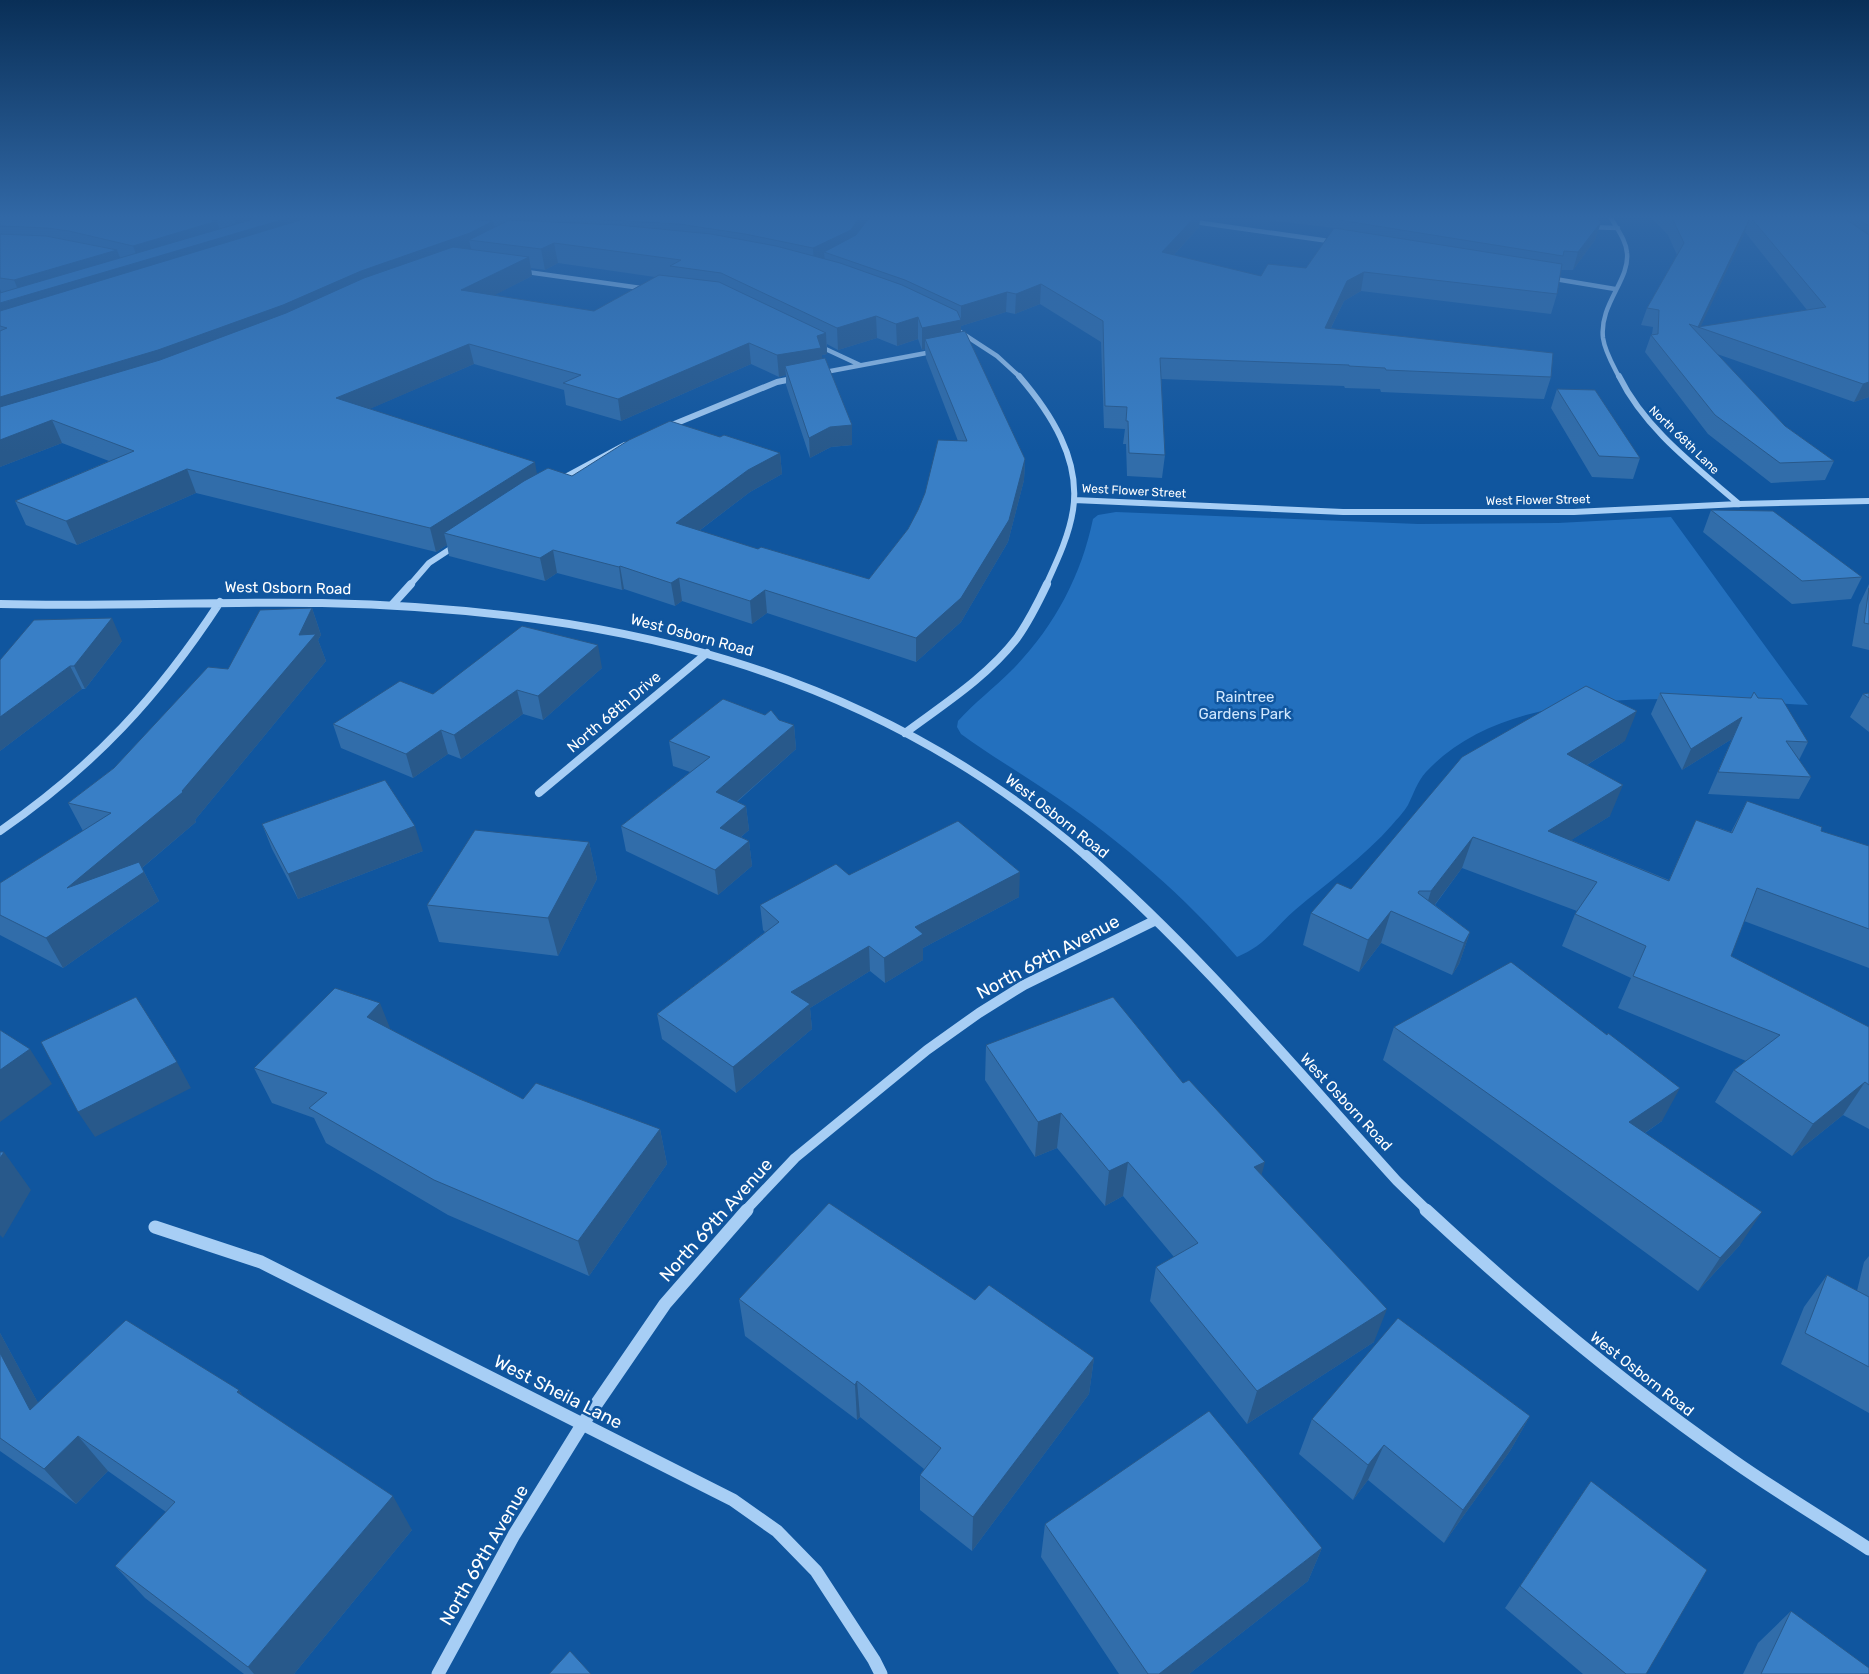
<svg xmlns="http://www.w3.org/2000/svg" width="1869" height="1674" font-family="Rubik,sans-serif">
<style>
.green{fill:#2370be}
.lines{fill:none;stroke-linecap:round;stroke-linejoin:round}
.minor-far4{stroke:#a7cef5;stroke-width:4.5}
.minor-far3{stroke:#a7cef5;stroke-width:6}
.minor-far2{stroke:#a7cef5;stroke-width:8}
.minor-far1{stroke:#a7cef5;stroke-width:10}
.minor{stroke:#a7cef5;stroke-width:13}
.wall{fill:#316daa;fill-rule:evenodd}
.shaded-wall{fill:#28598b}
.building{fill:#397fc6;stroke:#28598b}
.labels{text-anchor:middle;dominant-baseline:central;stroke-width:5;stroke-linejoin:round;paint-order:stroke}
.far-street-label{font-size:12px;fill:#fff;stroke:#10569f}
.street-label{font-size:15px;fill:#fff;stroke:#10569f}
.park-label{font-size:15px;fill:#d0e7fe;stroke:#10569f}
.near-street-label{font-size:18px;fill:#fff;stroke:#10569f}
</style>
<rect width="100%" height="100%" fill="#10569f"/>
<path class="green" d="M 1116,512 L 1418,524 L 1558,523 L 1671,517 L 1808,705 C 1692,699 1512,679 1426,772 C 1417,782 1414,793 1408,805 C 1404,812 1397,819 1392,825 C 1365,856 1327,883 1295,910 C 1282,921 1271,936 1257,946 C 1251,950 1244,954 1237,957 C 1185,897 1122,842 1056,797 C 1024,775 991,756 961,734 L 957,727 L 958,721 C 974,703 994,688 1011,671 C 1053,629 1081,577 1093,519 L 1098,515 Z"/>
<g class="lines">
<path class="minor-far4" d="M 1611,218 C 1617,229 1626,240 1627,253 C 1630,280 1599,304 1603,338 C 1605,352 1613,365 1619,377
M 1188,221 L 1336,242
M 1588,227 L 1618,228
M 520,271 L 648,289
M 1549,278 L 1615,289
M 951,326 L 997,356 L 1020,377
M 817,345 L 860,365
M 820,373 L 937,351"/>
<path class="minor-far3" d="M 1019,376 C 1050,412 1081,459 1073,510 C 1069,536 1057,561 1046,585
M 1619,376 C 1645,429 1695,466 1739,504
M 667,427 L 777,382 L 797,378
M 560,480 L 625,445
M 1074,500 L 1343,512 L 1574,512 L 1739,504 L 1869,501
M 410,585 L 429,563 L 458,544"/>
<path class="minor-far2" d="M 0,604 C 107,607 215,601 322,603 C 608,609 865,665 1087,857
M 392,605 L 411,584
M 905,733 C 944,704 987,677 1017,638 C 1029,621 1038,603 1047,584
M 539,793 L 707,653
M 0,831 C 94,766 158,697 220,602"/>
<path class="minor-far1" d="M 1086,855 C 1199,953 1296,1070 1397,1181 L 1428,1211
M 745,1211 L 795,1158 L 927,1050 L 979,1013 L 1024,985 L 1154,921"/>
<path class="minor" d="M 1426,1210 C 1523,1300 1624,1385 1732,1460 C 1776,1491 1823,1519 1869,1549
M 155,1227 L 261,1262 L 733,1500 L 777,1531 L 816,1571 L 874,1660 L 881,1674
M 438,1674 L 514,1535 L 582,1425 L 665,1304 L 747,1210"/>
</g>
<path class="wall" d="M 0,218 L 1207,218 L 1205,220 L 1200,219 L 1199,227 L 1174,255 L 1261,276 L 1306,268 L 1334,228 L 1251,218 L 1598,218 L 1601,222 L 1595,240 L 1573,270 L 1561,270 L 1557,294 L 1551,314 L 1361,291 L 1344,301 L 1331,328 L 1551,377 L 1544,399 L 1381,392 L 1380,389 L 1345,388 L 1344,386 L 1161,379 L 1165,455 L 1162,478 L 1127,476 L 1126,444 L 1123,444 L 1125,429 L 1104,428 L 1101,342 L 1040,304 L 1015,314 L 1006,312 L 961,326 L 961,332 L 1025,459 L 1024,480 L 1008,542 L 961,622 L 916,662 L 767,613 L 752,624 L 682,601 L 675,606 L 624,589 L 622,590 L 557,573 L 545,581 L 449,556 L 447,545 L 436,552 L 196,493 L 77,545 L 26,525 L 15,501 L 109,461 L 62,443 L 0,467 ZM 558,263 L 655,277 L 594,311 L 494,295 L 532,276 L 531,268 L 545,270 ZM 877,338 L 897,346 L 918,339 L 922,350 L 925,349 L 926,358 L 958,441 L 908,529 L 869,579 L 758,549 L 699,531 L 750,492 L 782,474 L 780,453 L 720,437 L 572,476 L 537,474 L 369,409 L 474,364 L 564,390 L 566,405 L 621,421 L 751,364 L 779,377 L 786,375 L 786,385 L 810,458 L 831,447 L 852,445 L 822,358 L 822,355 L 827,354 L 827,344 L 838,350 Z
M 1652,218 L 1869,218 L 1869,397 L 1854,402 L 1717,354 L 1785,426 L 1834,461 L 1825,480 L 1771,483 L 1708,434 L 1645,352 L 1651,335 L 1652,334 L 1653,327 L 1641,325 L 1647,308 L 1677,255 L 1668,235 ZM 1745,232 L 1807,310 L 1700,327 Z
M 1557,389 L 1640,458 L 1633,479 L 1592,477 L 1551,408 Z
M 1711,510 L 1862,577 L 1851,599 L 1792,604 L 1703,532 Z
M 1869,584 L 1869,650 L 1852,646 L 1859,605 Z
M 312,608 L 321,635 L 318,640 L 326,661 L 195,820 L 196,822 L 142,868 L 159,901 L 63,968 L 0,935 L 0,883 L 83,831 L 68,803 L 114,768 L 228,669 Z
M 122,641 L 85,689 L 82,689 L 0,751 L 0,660 Z
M 602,668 L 543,720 L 523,714 L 461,759 L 448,754 L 413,778 L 341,748 L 333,724 L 433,694 Z
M 1660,693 L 1758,698 L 1808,742 L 1799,760 L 1811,777 L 1799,799 L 1708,794 L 1732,739 L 1682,770 L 1651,714 Z
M 1869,693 L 1869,732 L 1850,717 L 1863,694 Z
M 779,720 L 794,725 L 796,749 L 737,802 L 746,806 L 749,830 L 741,837 L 749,841 L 752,866 L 718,895 L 626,851 L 621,826 L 690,772 L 673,766 L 669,741 Z
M 1625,741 L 1587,765 L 1610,816 L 1571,840 L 1669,880 L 1696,820 L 1731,832 L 1747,801 L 1821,831 L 1869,846 L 1869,968 L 1744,921 L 1731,956 L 1869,1027 L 1869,1129 L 1843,1115 L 1792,1156 L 1715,1102 L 1734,1070 L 1746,1061 L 1618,1008 L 1631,978 L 1562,946 L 1575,914 L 1577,911 L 1462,868 L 1435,905 L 1470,932 L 1459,964 L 1452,975 L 1381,943 L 1359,972 L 1303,945 L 1311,913 L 1351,889 Z
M 262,824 L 423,851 L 298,899 L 272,849 Z
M 589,842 L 597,879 L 558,956 L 439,942 L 427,905 Z
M 849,875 L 1019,897 L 923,948 L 923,960 L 885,983 L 870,971 L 810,1008 L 812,1029 L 736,1093 L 662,1039 L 657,1014 L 765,932 L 763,930 L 760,905 Z
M 1394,1027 L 1662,1121 L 1645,1133 L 1740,1245 L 1698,1291 L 1383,1060 Z
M 390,1029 L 523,1099 L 660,1129 L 667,1164 L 589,1276 L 448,1215 L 326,1143 L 314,1118 L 272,1103 L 254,1068 Z
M 986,1045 L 1183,1083 L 1261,1174 L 1374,1342 L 1247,1424 L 1150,1301 L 1156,1267 L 1174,1257 L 1123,1196 L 1105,1206 L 1057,1148 L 1035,1157 L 985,1080 Z
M 1869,1256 L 1869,1413 L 1781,1364 L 1804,1307 L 1827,1275 L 1857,1291 L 1864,1262 Z
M 739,1299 L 975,1300 L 1094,1358 L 1089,1394 L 972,1551 L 920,1510 L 920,1475 L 924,1469 L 860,1417 L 857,1420 L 745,1336 Z
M 0,1333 L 38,1403 L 239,1390 L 243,1397 L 412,1530 L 294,1674 L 244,1674 L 145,1598 L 115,1566 L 166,1512 L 108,1471 L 76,1504 L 0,1451 Z
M 1530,1416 L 1510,1451 L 1444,1543 L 1368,1480 L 1353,1500 L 1299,1454 L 1312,1419 Z
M 1591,1481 L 1646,1674 L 1583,1674 L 1505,1608 Z
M 1045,1524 L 1322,1548 L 1308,1581 L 1189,1674 L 1119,1674 L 1041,1557 Z
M 1791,1611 L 1869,1674 L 1743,1674 L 1758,1643 Z"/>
<path class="shaded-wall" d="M 234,218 L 351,218 L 0,326 L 0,289 L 5,302 L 21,297 L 14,280 L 117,250 L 124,267 L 139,262 L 133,246 L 217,221 L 222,237 L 238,232 Z
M 508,218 L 525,218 L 526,225 L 511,232 Z
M 859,218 L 871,218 L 851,248 L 824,252 L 825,262 L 814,267 L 813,248 Z
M 1194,218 L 1200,218 L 1199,227 L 1160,270 L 1162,252 Z
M 1750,218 L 1745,232 L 1700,328 L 1698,327 L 1692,345 L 1698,327 Z
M 493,221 L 497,239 L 469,240 L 472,252 L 0,422 L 0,397 L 361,271 Z
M 1601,222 L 1595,240 L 1573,270 L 1578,252 Z
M 554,243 L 558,263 L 545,270 L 541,249 Z
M 529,257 L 532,276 L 466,310 L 461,290 Z
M 1364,272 L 1361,291 L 1344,301 L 1321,348 L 1325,328 L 1347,281 Z
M 1041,284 L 1040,304 L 1015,314 L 1016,294 Z
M 1007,292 L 1006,312 L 961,326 L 961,343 L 925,339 L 925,349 L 922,350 L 922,328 L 961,320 L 961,306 Z
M 876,316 L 877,338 L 838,350 L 837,328 Z
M 918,317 L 918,339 L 897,346 L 896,324 Z
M 826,333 L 827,354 L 822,355 L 823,369 L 785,366 L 786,375 L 779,377 L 777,355 L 817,336 Z
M 749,343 L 751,364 L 621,421 L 618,399 Z
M 469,344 L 474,364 L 342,421 L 336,398 Z
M 1869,382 L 1869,397 L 1854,402 L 1863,384 Z
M 52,420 L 62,443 L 0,467 L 0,440 Z
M 852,425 L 852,445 L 831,447 L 810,458 L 809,438 L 830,427 Z
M 780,453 L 782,474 L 750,492 L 679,546 L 676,523 L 748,470 Z
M 1025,459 L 1024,480 L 1008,542 L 961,622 L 916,662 L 916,638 Z
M 535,462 L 539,486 L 444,533 L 447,545 L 436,552 L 430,528 Z
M 187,469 L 196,493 L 77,545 L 66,521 Z
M 553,550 L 557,573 L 545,581 L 540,558 Z
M 620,566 L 624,589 L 622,590 L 619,567 Z
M 679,578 L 682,601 L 675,606 L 671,583 Z
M 765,590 L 767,613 L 752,624 L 750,601 Z
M 312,608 L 321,635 L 318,640 L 326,661 L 195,820 L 196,822 L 111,894 L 144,872 L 159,901 L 63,968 L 46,938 L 67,888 L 182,791 L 299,635 Z
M 112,618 L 122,641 L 85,689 L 74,666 Z
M 598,645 L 602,668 L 543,720 L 538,696 Z
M 70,666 L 82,689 L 0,751 L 0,717 Z
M 517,690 L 523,714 L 461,759 L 454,735 Z
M 1637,711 L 1625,741 L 1556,784 L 1567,754 Z
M 1742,717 L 1732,739 L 1682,770 L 1691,749 Z
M 794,725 L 796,749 L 719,817 L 716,792 Z
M 441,730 L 448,754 L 413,778 L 406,754 Z
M 1623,785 L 1610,816 L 1538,861 L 1548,831 Z
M 746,806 L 749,830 L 723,852 L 720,828 Z
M 415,826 L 423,851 L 298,899 L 288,874 Z
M 1473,837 L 1462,868 L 1421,923 L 1431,891 Z
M 749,841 L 752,866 L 718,895 L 715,870 Z
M 589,842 L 597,879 L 558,956 L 548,918 Z
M 1020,872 L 1019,897 L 923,948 L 923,960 L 885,983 L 884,958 L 915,927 Z
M 1391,911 L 1381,943 L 1359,972 L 1368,940 Z
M 1470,932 L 1459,964 L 1452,975 L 1464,943 Z
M 869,946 L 870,971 L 810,1008 L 812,1029 L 736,1093 L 733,1067 L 791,992 Z
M 380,1003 L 394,1038 L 367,1017 Z
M 30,1049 L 52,1084 L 0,1122 L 0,1070 Z
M 177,1062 L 191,1088 L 95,1137 L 78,1112 Z
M 1865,1082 L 1843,1115 L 1792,1156 L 1813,1124 Z
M 1680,1088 L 1662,1121 L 1612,1155 L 1629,1122 Z
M 1061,1113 L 1057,1148 L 1035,1157 L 1038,1122 Z
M 660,1129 L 667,1164 L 589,1276 L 578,1241 Z
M 4,1152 L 31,1190 L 3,1238 L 0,1235 L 0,1158 Z
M 1128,1162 L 1123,1196 L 1105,1206 L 1109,1171 Z
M 1265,1162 L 1256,1196 L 1254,1167 Z
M 1762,1212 L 1740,1245 L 1698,1291 L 1720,1258 Z
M 1387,1309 L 1374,1342 L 1247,1424 L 1257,1391 Z
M 0,1333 L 61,1445 L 30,1410 L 0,1353 Z
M 1094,1358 L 1089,1394 L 972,1551 L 973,1517 Z
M 857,1381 L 860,1417 L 857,1420 L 855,1385 Z
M 239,1390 L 262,1426 L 237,1392 Z
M 1530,1416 L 1510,1451 L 1444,1543 L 1463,1510 Z
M 78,1436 L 108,1471 L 76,1504 L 44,1469 Z
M 1384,1445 L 1368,1480 L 1353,1500 L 1368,1465 Z
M 393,1496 L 412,1530 L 294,1674 L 254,1674 L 248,1667 Z
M 1322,1548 L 1308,1581 L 1189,1674 L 1159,1674 Z"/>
<path class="building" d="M 0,218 L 201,218 L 217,221 L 133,246 L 69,231 L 47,228 L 0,226 Z
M 257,218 L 288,218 L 0,303 L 0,293 Z
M 307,218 L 448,218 L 493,221 L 470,233 L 361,271 L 283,305 L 158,350 L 0,397 L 0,331 L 7,328 L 0,326 L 0,311 Z
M 571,218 L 859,218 L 851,230 L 813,248 L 745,234 L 679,224 Z
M 869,218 L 1194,218 L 1162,252 L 1261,276 L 1268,264 L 1306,268 L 1334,228 L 1562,264 L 1557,294 L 1364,272 L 1347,281 L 1325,328 L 1553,353 L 1551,377 L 1386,370 L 1385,368 L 1349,366 L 1349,365 L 1160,358 L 1165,455 L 1129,453 L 1128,421 L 1126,421 L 1127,407 L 1105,406 L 1103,321 L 1041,284 L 1016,294 L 1007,292 L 961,306 L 905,280 L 824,252 L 856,235 Z
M 1341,218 L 1598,218 L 1601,222 L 1578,252 L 1564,251 L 1563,256 L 1339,220 Z
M 1671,218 L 1750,218 L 1698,327 L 1689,324 L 1785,426 L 1834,461 L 1780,463 L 1715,415 L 1651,335 L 1658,334 L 1659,310 L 1647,308 L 1684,243 L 1673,220 Z
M 1751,218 L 1844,218 L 1869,235 L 1869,382 L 1863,384 L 1698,327 L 1826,307 Z
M 1857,218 L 1869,218 L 1869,226 Z
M 509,220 L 619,225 L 711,234 L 776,246 L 840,263 L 902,285 L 957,311 L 961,320 L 922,328 L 918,317 L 896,324 L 876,316 L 837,328 L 721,273 L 670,266 L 681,260 L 554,243 L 541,249 L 469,240 Z
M 0,234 L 46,236 L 117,250 L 14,280 L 0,278 Z
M 453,247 L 529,257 L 461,290 L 594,311 L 659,275 L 719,282 L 826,333 L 817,336 L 821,348 L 777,355 L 749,343 L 618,399 L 563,383 L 581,375 L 469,344 L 336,398 L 535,462 L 430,528 L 187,469 L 66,521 L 15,501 L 134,451 L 52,420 L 0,440 L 0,407 L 160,360 L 286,313 L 364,278 Z
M 965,331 L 1025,459 L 1009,520 L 961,598 L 916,638 L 765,590 L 750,601 L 679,578 L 671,583 L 620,566 L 619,567 L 553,550 L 540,558 L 444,533 L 524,481 L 548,468 L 572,476 L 629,440 L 670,421 L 720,437 L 724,435 L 780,453 L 748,470 L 676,523 L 758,549 L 761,547 L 869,579 L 908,529 L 918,510 L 925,493 L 938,440 L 967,441 L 925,339 Z
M 825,358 L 852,425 L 830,427 L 809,438 L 785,366 Z
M 1557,389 L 1595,390 L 1640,458 L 1599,456 Z
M 1711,510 L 1773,511 L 1862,577 L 1802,581 Z
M 1869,588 L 1869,624 L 1864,623 Z
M 312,608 L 299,635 L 316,634 L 182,791 L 183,792 L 67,888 L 139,862 L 144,872 L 46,938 L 0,915 L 0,883 L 111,813 L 68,803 L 114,768 L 208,667 L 228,669 L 260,610 Z
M 112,618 L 74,666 L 70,666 L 0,717 L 0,660 L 34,620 Z
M 522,626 L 598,645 L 538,696 L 517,690 L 454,735 L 441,730 L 406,754 L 333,724 L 400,681 L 433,694 Z
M 1586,686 L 1637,711 L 1567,754 L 1623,785 L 1548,831 L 1669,881 L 1696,820 L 1732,833 L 1747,801 L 1822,827 L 1821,831 L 1869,846 L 1869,929 L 1757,888 L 1731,956 L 1869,1027 L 1869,1085 L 1865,1082 L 1813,1124 L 1734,1070 L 1780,1035 L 1633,976 L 1646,946 L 1575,914 L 1597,882 L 1473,837 L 1431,891 L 1419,891 L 1418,893 L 1470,932 L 1464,943 L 1391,911 L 1368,940 L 1311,913 L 1337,883 L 1351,889 L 1462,757 Z
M 1754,692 L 1758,698 L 1782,699 L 1808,742 L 1786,741 L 1811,777 L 1718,772 L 1742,717 L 1691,749 L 1660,693 L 1751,698 Z
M 1869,693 L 1869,698 L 1863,694 Z
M 723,699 L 765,715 L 771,710 L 779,720 L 794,725 L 716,792 L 746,806 L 720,828 L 749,841 L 715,870 L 621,826 L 710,757 L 669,741 Z
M 385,780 L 415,826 L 288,874 L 262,824 Z
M 958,821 L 1020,872 L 915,927 L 923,934 L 884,958 L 869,946 L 791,992 L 810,1004 L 733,1067 L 657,1014 L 779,922 L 760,905 L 836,864 L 849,875 Z
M 475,830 L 589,842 L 548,918 L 427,905 Z
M 1511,962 L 1607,1035 L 1608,1033 L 1680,1088 L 1629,1122 L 1762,1212 L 1720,1258 L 1394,1027 Z
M 335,988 L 380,1003 L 367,1017 L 523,1099 L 536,1083 L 660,1129 L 578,1241 L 434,1180 L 309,1108 L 327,1093 L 254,1068 Z
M 136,997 L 177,1062 L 78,1112 L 41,1042 Z
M 1113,997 L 1183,1083 L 1189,1080 L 1265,1162 L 1254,1167 L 1387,1309 L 1257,1391 L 1156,1267 L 1198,1243 L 1128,1162 L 1109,1171 L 1061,1113 L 1038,1122 L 986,1045 Z
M 0,1030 L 30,1049 L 0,1070 Z
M 0,1152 L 4,1152 L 0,1158 Z
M 829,1203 L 975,1300 L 989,1285 L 1094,1358 L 973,1517 L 920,1475 L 941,1448 L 857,1381 L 855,1385 L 739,1299 Z
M 1827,1275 L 1869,1297 L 1869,1367 L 1805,1333 Z
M 1398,1318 L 1530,1416 L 1463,1510 L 1384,1445 L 1368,1465 L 1312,1419 Z
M 126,1320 L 239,1390 L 237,1392 L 393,1496 L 248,1667 L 115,1566 L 175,1502 L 78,1436 L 44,1469 L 0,1438 L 0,1353 L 30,1410 Z
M 1209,1411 L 1322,1548 L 1159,1674 L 1148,1674 L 1045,1524 Z
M 1591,1481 L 1707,1570 L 1646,1674 L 1626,1674 L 1520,1586 Z
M 1791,1611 L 1869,1668 L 1869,1674 L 1761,1674 Z
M 570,1651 L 591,1674 L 549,1674 Z"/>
<linearGradient id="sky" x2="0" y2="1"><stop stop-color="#092f57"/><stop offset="0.48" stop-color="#3168a6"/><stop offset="1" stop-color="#3168a6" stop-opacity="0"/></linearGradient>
<rect width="1869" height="452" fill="url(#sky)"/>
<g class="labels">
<g class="far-street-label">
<text transform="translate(1684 440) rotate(44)">North 68th Lane</text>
<text transform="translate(1134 491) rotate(3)">West Flower Street</text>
<text transform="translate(1538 500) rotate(-1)">West Flower Street</text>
</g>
<g class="street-label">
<text transform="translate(288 588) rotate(1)">West Osborn Road</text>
<text transform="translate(692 635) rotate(15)">West Osborn Road</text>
<text transform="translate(614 712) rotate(-40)">North 68th Drive</text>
<text transform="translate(1057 816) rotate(38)">West Osborn Road</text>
<text transform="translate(1346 1102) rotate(47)">West Osborn Road</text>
<text transform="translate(1642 1374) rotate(38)">West Osborn Road</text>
</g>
<g class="park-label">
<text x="1245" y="697">Raintree<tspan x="1245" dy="17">Gardens Park</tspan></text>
</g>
<g class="near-street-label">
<text transform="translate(1048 957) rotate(-28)">North 69th Avenue</text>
<text transform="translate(716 1220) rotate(-48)">North 69th Avenue</text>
<text transform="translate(558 1392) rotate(27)">West Sheila Lane</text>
<text transform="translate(484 1555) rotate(-60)">North 69th Avenue</text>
</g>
</g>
</svg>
